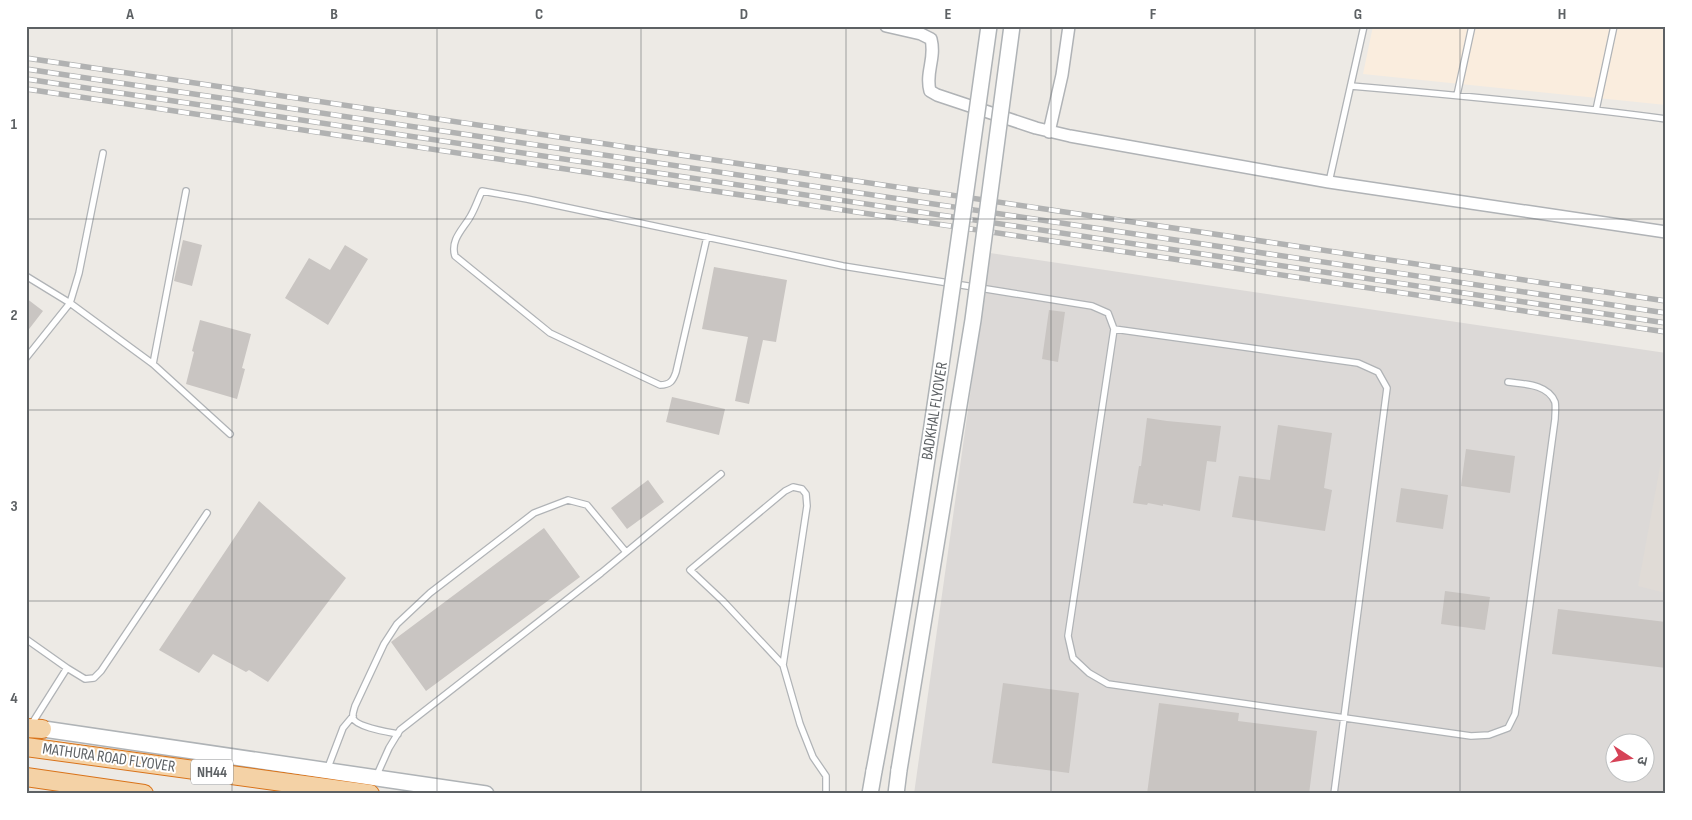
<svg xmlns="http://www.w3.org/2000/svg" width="1692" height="820" font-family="'Sofia Sans Condensed','Noto Sans Devanagari',sans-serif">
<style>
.commercial{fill:#faedde}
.industrial{fill:#dcd9d7;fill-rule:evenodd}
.education{fill:#e0dbd6}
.building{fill:#c9c5c2}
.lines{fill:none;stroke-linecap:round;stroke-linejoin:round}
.service-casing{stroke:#b0b3b6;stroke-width:8}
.minor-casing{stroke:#b0b3b6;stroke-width:14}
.secondary-casing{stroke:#afb3b6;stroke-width:18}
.trunk-casing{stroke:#d9731a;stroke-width:20}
.service{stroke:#fff;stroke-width:5.5}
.minor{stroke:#fff;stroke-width:11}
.secondary{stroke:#fff;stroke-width:15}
.trunk{stroke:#f4d2a6;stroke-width:18}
.rail-casing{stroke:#b1b2b2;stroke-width:5.5}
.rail{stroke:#fff;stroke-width:4;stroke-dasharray:11;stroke-linecap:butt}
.secondary-bridge-casing{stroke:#afb3b6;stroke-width:18;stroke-linecap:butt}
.secondary-bridge{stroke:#fff;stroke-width:15}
.grid{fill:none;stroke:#5d6164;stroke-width:1;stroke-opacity:0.55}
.labels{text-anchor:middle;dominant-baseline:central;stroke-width:4;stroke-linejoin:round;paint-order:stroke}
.shield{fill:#fff;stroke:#8e9092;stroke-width:1}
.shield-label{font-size:15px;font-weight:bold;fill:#5d6164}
.street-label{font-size:16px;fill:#5d6164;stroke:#fff}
.neatline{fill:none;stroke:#5d6164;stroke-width:2}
.grid-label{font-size:16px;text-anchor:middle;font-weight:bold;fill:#5d6164}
</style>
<rect width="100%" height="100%" fill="#edeae5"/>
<path class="commercial" d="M 1373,26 L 1666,26 L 1666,105 L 1363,74 Z"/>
<path class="industrial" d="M 990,253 L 1666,353 L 1666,794 L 914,794 ZM 1614,742 L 1644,742 L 1644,772 L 1614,772 Z"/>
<path class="education" d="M 1666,434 L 1666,593 L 1638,586 Z"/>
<path class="building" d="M 183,240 L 202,245 L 192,286 L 174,281 Z
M 345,245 L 368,259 L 328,325 L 285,298 L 309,258 L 330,270 Z
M 714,267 L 787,280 L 776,342 L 763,340 L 749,404 L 735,401 L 748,337 L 702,329 Z
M 26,298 L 43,311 L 26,333 Z
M 1049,310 L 1065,312 L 1058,362 L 1042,359 Z
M 200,320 L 251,334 L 242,368 L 245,369 L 237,399 L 186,384 L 194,352 L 192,351 Z
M 672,397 L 725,409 L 719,435 L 666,422 Z
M 1147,418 L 1167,421 L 1221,426 L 1216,462 L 1207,461 L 1200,511 L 1163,504 L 1163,506 L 1148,503 L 1147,505 L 1133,503 L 1139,466 L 1141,466 Z
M 1278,425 L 1332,433 L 1324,488 L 1332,490 L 1325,531 L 1232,517 L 1239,476 L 1270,480 Z
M 1466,449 L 1515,456 L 1510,493 L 1461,486 Z
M 648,480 L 664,502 L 627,529 L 611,508 Z
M 1401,488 L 1448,495 L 1443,529 L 1396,522 Z
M 259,501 L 346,578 L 268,682 L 249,670 L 246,672 L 213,654 L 199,673 L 159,650 Z
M 544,528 L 580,577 L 426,691 L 391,642 Z
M 1445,591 L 1490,597 L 1485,630 L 1441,624 Z
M 1558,609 L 1666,622 L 1666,668 L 1552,654 Z
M 1003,683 L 1079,693 L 1069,773 L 992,763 Z
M 1159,703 L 1239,713 L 1238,721 L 1317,731 L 1309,794 L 1147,794 Z"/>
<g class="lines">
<defs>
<path id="service" d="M 1351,86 C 1456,95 1561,105 1666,119
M 1457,95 L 1472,26
M 1596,110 L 1614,26
M 1329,182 L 1364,26
M 707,237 L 676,372 C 673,381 670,385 660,385 L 550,333 L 455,256 C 450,240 463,229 470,217 C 475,209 478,199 482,191 L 527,199 L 843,266 L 1092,306 L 1108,313 L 1114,329 L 1068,636 L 1073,658 L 1089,673 L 1108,684 L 1471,736 L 1489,735 L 1508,728 L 1515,714 L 1555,419 C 1555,414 1556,407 1555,402 C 1548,384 1524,384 1508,382
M 26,276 L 70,303 L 153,364 L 230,434
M 1114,329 L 1358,363 L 1378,372 L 1387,388 L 1334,794
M 26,358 L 70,303 L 79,273 L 103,153
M 153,364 L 186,191
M 26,639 L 67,668 L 31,725
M 783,665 L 807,506 L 806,494 L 802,489 L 793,487 L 785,491 L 690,570 L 723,601 L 783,665 L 800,724 L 813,757 L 826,776 L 826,794
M 67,668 L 85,679 L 94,678 L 101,671 L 207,513
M 398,734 C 388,732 356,727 353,718 C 352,714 354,710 355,706 L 384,644 L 397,624 L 430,593 L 534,513 L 568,500 L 587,505 L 626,552
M 327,770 L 343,728 L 353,716
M 376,777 L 389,748 L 400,730 L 601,573 L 721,474"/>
<path id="minor" d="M 886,26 L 921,34 L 931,39 C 936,59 925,72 930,91 L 937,95 L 1036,128 L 1070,136 L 1329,182 L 1666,232
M 1049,132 L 1062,75 L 1069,26"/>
<path id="secondary" d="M 30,727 L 486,794
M 870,794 L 874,771
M 896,794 L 899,770"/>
<path id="trunk" d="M 26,728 L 42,729
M 26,747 L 370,794
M 26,777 L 144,794"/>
</defs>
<use href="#service" class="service-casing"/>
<use href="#minor" class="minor-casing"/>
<use href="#secondary" class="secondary-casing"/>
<use href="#trunk" class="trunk-casing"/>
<use href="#service" class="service"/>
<use href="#minor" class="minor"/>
<use href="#secondary" class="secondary"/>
<use href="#trunk" class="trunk"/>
<defs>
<path id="rail" d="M 26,58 L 1666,301
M 26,69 L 1666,313
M 26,79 L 1666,323
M 26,89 L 1666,332"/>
</defs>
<use href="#rail" class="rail-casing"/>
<use href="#rail" class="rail"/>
<defs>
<path id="secondary-bridge" d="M 899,770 L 973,320 L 1012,26
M 874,771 C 921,524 954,275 989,26"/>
</defs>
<use href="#secondary-bridge" class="secondary-bridge-casing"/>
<use href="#secondary-bridge" class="secondary-bridge"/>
</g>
<path class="grid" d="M 232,26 L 232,794M 437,26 L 437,794M 641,26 L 641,794M 846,26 L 846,794M 1051,26 L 1051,794M 1255,26 L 1255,794M 1460,26 L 1460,794M 26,219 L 1666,219M 26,410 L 1666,410M 26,601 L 1666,601"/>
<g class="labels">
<rect class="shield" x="191" y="759.5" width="42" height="25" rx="4"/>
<g class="shield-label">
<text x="212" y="772">NH44</text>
</g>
<g class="street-label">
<text transform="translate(935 411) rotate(-81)">BADKHAL FLYOVER</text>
<text transform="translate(109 758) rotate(8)">MATHURA ROAD FLYOVER</text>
</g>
</g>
<rect width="1692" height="820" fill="none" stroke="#ffffff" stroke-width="55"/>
<g transform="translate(1630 758) rotate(102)"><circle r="24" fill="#ffffff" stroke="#bec0c1"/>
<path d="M0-4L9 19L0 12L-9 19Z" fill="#d64357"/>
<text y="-8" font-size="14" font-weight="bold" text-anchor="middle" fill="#5d6164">उ</text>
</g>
<rect x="28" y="28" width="1636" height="764" class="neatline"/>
<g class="grid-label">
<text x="130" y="19">A</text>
<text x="334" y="19">B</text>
<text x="539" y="19">C</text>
<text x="744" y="19">D</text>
<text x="948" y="19">E</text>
<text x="1153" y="19">F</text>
<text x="1358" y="19">G</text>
<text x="1562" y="19">H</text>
<text x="14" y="129">1</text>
<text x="14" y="320">2</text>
<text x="14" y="511">3</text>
<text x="14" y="703">4</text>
</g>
</svg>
